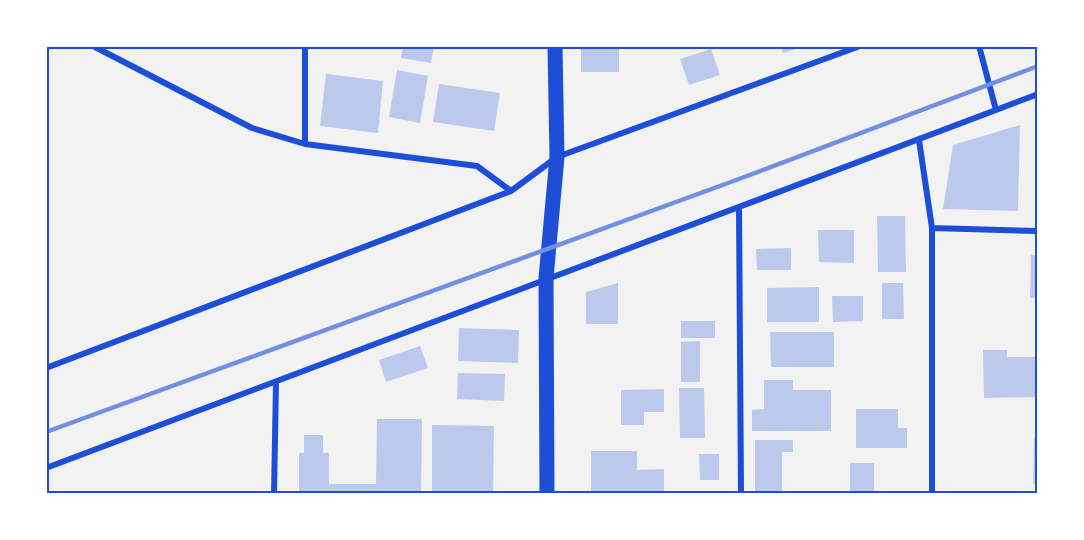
<svg xmlns="http://www.w3.org/2000/svg" width="1084" height="540" font-family="'PT Serif',serif">
<style>
.building{fill:#bdc9ec}
.lines{fill:none;stroke-linecap:round;stroke-linejoin:round}
.minor{stroke:#1d4ed8;stroke-width:6}
.primary{stroke:#1d4ed8;stroke-width:15}
.rail{stroke:#7290e2;stroke-width:4.5}
.neatline{fill:none;stroke:#1d4ed8;stroke-width:2}
</style>
<rect width="100%" height="100%" fill="#f2f2f2"/>
<path class="building" d="M 403,46 L 434,46 L 431,63 L 401,58 Z
M 581,46 L 619,46 L 619,72 L 581,72 Z
M 781,46 L 802,46 L 802,47 L 783,53 Z
M 711,49 L 720,75 L 689,85 L 680,59 Z
M 397,70 L 428,76 L 420,123 L 389,117 Z
M 326,74 L 383,81 L 378,133 L 320,126 Z
M 439,84 L 500,93 L 494,131 L 433,122 Z
M 1020,125 L 1018,211 L 943,209 L 953,145 Z
M 877,216 L 905,216 L 906,272 L 878,272 Z
M 818,230 L 854,230 L 854,263 L 819,262 Z
M 791,248 L 791,270 L 757,270 L 756,249 Z
M 1031,255 L 1038,255 L 1038,298 L 1030,298 Z
M 618,283 L 618,324 L 586,324 L 586,292 Z
M 882,283 L 903,283 L 904,319 L 882,319 Z
M 819,287 L 819,322 L 767,322 L 767,288 Z
M 832,296 L 863,296 L 863,321 L 833,322 Z
M 681,321 L 715,321 L 715,338 L 681,338 Z
M 459,328 L 519,330 L 518,363 L 458,361 Z
M 770,332 L 834,332 L 834,367 L 771,367 Z
M 700,341 L 700,382 L 681,382 L 681,342 Z
M 420,346 L 428,368 L 386,382 L 379,360 Z
M 983,350 L 1007,350 L 1007,357 L 1038,357 L 1038,397 L 984,398 Z
M 458,373 L 505,374 L 504,401 L 457,399 Z
M 764,380 L 793,380 L 793,390 L 831,390 L 831,431 L 752,431 L 752,410 L 764,409 Z
M 679,388 L 704,388 L 705,438 L 680,438 Z
M 664,389 L 664,412 L 644,412 L 644,425 L 621,425 L 621,390 Z
M 856,409 L 898,409 L 898,428 L 907,428 L 907,448 L 856,448 Z
M 377,419 L 422,419 L 421,494 L 299,494 L 299,453 L 304,453 L 304,435 L 323,435 L 323,453 L 329,453 L 329,484 L 376,484 Z
M 432,425 L 494,426 L 493,494 L 432,494 Z
M 1034,438 L 1038,438 L 1038,484 L 1033,484 Z
M 755,440 L 793,440 L 793,452 L 782,452 L 782,491 L 755,491 Z
M 591,451 L 637,451 L 637,470 L 664,469 L 664,494 L 591,494 Z
M 699,454 L 719,454 L 719,480 L 700,480 Z
M 850,463 L 874,463 L 874,494 L 850,494 Z"/>
<g class="lines">
<path class="minor" d="M 93,46 L 252,128 L 305,144 L 477,166 L 511,191
M 996,110 L 1038,94
M 919,140 L 932,228 L 1038,231
M 305,144 L 305,46
M 739,207 L 741,494
M 46,368 L 511,191 L 557,157 L 860,46
M 46,468 L 996,110 L 979,46
M 274,494 L 276,383
M 932,494 L 932,228"/>
<path class="primary" d="M 547,494 L 546,278 L 557,157 L 555,46"/>
<path class="rail" d="M 46,432 L 739,179 L 1038,66"/>
</g>
<rect width="1084" height="540" fill="none" stroke="#ffffff" stroke-width="96"/>
<rect x="48" y="48" width="988" height="444" class="neatline"/>
</svg>
